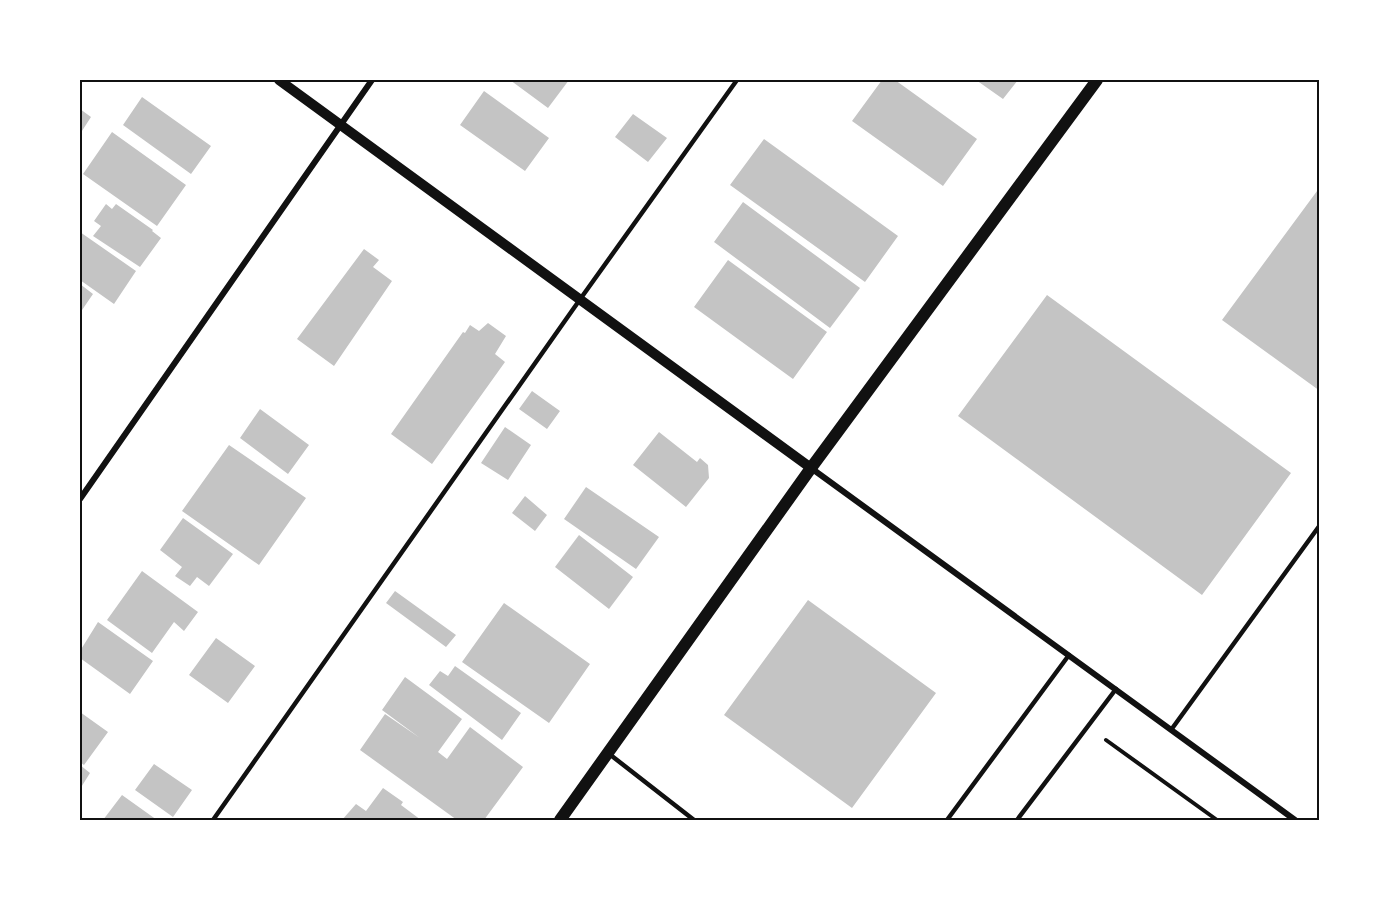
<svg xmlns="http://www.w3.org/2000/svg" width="1399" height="900" font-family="'PT Sans',sans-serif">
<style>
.building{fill:#c4c4c4}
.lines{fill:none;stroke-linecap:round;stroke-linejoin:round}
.path{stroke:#111;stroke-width:4}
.service{stroke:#111;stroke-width:4.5}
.minor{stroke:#111;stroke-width:6}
.tertiary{stroke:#111;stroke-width:10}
.secondary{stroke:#111;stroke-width:12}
.neatline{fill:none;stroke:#111;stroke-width:2}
</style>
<rect width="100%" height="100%" fill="#fff"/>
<path class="building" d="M 510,80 L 569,80 L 548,108 Z
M 882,80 L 895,80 L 977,139 L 943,186 L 852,121 Z
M 976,80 L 1018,80 L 1003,99 Z
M 484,91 L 549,138 L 525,171 L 460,125 Z
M 142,97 L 211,146 L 191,174 L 123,125 Z
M 80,109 L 91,117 L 80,134 Z
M 633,114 L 667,138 L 648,162 L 615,137 Z
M 112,132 L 186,185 L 157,226 L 83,174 Z
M 764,139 L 898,236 L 865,282 L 730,185 Z
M 1320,187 L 1320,391 L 1222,320 Z
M 743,202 L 860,288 L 830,328 L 714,242 Z
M 106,204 L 112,209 L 116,204 L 153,230 L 152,231 L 161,238 L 140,267 L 93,236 L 101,226 L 94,221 Z
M 80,232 L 136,271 L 114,304 L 80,280 Z
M 364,249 L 379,260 L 373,267 L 392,281 L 334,366 L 297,339 Z
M 728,260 L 827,332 L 793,379 L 694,307 Z
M 80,284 L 93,294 L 80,313 Z
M 1047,295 L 1291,473 L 1202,595 L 958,416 Z
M 488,323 L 506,336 L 495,354 L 505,362 L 432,464 L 391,434 L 463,332 L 465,333 L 470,325 L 479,331 Z
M 532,391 L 560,411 L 547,429 L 519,409 Z
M 260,409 L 309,445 L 288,474 L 240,438 Z
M 505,427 L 531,445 L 508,480 L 481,463 Z
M 659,432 L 697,462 L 700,458 L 708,465 L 709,478 L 686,507 L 633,465 Z
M 229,445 L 306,498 L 259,565 L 182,511 Z
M 586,487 L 659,537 L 636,569 L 564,519 Z
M 525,496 L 547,515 L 535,531 L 512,513 Z
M 183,518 L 233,554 L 209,586 L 197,577 L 190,586 L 175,576 L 182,567 L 160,550 Z
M 579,535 L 633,577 L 609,609 L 555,567 Z
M 142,571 L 198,612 L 184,631 L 174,622 L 152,653 L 107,620 Z
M 395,591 L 456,635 L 446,647 L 386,603 Z
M 808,600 L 936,693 L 852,808 L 724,715 Z
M 504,603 L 590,664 L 549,723 L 462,662 Z
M 98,622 L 153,661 L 130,694 L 80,658 L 80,651 Z
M 216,638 L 255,666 L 228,703 L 189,675 Z
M 455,666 L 521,713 L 502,740 L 429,685 L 440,671 L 448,676 Z
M 405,677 L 462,719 L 438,752 L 447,759 L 470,727 L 523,767 L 484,820 L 457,820 L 360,750 L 385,714 L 420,738 L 382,710 Z
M 80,712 L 108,732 L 84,765 L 80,762 Z
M 154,764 L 192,790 L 173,817 L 135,790 Z
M 80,765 L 90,773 L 80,789 Z
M 383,788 L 403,802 L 401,805 L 421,820 L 342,820 L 356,804 L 366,811 Z
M 122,795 L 157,820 L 103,820 Z"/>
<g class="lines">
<path class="path" d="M 1106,740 L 1217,820"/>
<path class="service" d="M 1171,730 L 1320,525
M 608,753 L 694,820
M 213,820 L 581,298 L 737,80
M 947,820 L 1069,655
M 1017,820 L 1116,689"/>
<path class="minor" d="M 811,468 L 1295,820
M 80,499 L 372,80"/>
<path class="tertiary" d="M 279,80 L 811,468"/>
<path class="secondary" d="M 560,820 L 811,468 L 1097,80"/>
</g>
<rect width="1399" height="900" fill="none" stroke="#ffffff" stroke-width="162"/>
<rect x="81" y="81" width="1237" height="738" class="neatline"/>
</svg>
